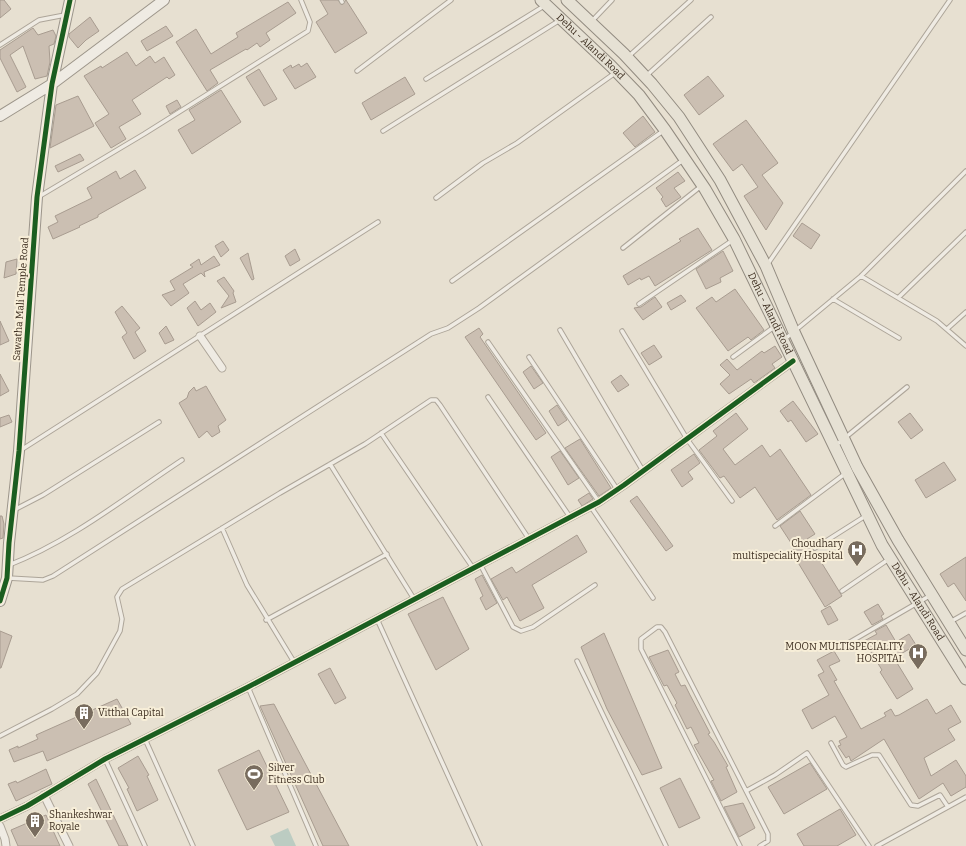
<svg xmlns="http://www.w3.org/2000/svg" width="966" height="846" font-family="Bitter,serif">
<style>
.water{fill:#bcccc2}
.building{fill:#cbbfb2;stroke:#a89c90}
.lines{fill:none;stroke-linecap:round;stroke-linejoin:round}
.lane-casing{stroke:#ada599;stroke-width:5.5}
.street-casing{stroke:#ada599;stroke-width:9}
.secondary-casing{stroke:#9c958a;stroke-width:12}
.primary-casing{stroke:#928b80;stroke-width:13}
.lane{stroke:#efebe3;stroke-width:3.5}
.street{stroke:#efebe3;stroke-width:7}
.secondary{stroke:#efebe3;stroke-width:10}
.primary{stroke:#e6e1d4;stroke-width:11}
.cycleway-casing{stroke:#f7eed8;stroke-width:8}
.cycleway{stroke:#1b5e20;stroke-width:5}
.labels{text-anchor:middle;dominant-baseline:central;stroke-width:4;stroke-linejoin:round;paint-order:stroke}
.street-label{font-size:10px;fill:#3d2e20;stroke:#f7eed8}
.poi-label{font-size:10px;fill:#3d2e20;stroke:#f7eed8;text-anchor:start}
</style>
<rect width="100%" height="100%" fill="#e7e0d1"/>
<path class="water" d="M 288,828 L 296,846 L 275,846 L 270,836 Z"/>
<path class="building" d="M 0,0 L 4,0 L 11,9 L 0,18 Z
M 320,0 L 338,0 L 342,5 L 346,0 L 367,33 L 335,53 L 316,22 L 328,14 Z
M 288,2 L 296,13 L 266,33 L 270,40 L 260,47 L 257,43 L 247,50 L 246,49 L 210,70 L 218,83 L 207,91 L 176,42 L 196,29 L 211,54 L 238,37 L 236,33 Z
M 90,17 L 99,31 L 86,40 L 78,48 L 69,37 L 69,34 Z
M 166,26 L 173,36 L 147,51 L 141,41 Z
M 33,28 L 38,35 L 53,30 L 56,36 L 54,44 L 49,46 L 50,62 L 47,76 L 35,79 L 23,46 L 10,55 L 26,87 L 17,92 L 0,58 L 0,50 Z
M 127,52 L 136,66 L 150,56 L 155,63 L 164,57 L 175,75 L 169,79 L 167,77 L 132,100 L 141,114 L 119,127 L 126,139 L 111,148 L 95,123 L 109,114 L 84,76 L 101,66 L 102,68 Z
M 307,63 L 316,77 L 295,89 L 283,70 L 291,65 L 292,68 L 299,64 L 301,67 Z
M 259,69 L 277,99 L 264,106 L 246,77 Z
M 708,76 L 724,96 L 699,115 L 684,95 Z
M 405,77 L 415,94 L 371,120 L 362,103 Z
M 221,90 L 241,122 L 192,154 L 178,130 L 195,120 L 189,110 Z
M 78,96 L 94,126 L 50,148 L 56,105 Z
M 177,100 L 181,107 L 170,114 L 166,106 Z
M 643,116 L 655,132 L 635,147 L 623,133 Z
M 746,120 L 778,163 L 762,175 L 783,203 L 766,230 L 744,196 L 758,187 L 742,164 L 733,171 L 713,144 Z
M 80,154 L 84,160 L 58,172 L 55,166 Z
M 135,170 L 146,188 L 98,215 L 98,217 L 79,226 L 80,227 L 53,239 L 48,227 L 58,222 L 55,216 L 92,198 L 87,188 L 116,171 L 120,179 Z
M 678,172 L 685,181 L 674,188 L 681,197 L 666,207 L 661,199 L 663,197 L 656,188 Z
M 802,223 L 820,235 L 811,249 L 793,236 Z
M 698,228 L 712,250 L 655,286 L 649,276 L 641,280 L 640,278 L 628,285 L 623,276 L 681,241 L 679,239 Z
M 223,241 L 229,250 L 221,257 L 215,246 Z
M 295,249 L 300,260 L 290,266 L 285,256 Z
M 723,251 L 733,271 L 720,278 L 721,282 L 706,289 L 696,269 Z
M 248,253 L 254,279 L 252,280 L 240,258 Z
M 214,256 L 220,265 L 204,272 L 205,277 L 201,273 L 183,284 L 189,293 L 171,306 L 162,295 L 175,290 L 170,281 L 193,267 L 190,265 L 199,259 L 201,265 Z
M 17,259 L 16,274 L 4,278 L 6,262 Z
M 224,277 L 234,291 L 233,293 L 236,302 L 221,308 L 229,296 L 217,281 Z
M 735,289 L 764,330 L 751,340 L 748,337 L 728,351 L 696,308 L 712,297 L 716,302 Z
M 681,295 L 686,301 L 671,310 L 667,303 Z
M 655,297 L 662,307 L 643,320 L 634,308 L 641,307 Z
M 195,301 L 201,310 L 210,303 L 216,312 L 198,326 L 187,308 Z
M 122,306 L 140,328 L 135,332 L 146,351 L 134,359 L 122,337 L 127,333 L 115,312 Z
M 0,321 L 9,341 L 0,345 Z
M 166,326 L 174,340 L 165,344 L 159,333 Z
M 479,328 L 483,334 L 480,337 L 546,433 L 536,440 L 465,337 Z
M 654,345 L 662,357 L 649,365 L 641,353 Z
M 775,346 L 782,357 L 772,364 L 775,368 L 754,383 L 751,379 L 729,394 L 720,384 L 730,375 L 720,365 L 727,359 L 737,370 L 762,351 L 764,353 Z
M 531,366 L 543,383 L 534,389 L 523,372 Z
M 0,374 L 9,391 L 0,396 Z
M 621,375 L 629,385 L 618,392 L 611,382 Z
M 206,386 L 226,420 L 218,426 L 220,432 L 212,437 L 207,431 L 199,438 L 179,403 L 187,398 L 189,392 L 194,387 L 196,391 Z
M 793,401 L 818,434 L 806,442 L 791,420 L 788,422 L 780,411 Z
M 557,405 L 567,420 L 558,426 L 549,411 Z
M 736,413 L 748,429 L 723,449 L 735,465 L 762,445 L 770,457 L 780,449 L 811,495 L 777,520 L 755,487 L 740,498 L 724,476 L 720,478 L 699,450 L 717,436 L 713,431 Z
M 910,413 L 923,430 L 911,439 L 898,422 Z
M 9,415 L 12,422 L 0,427 L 0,418 Z
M 580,439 L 611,488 L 599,496 L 565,448 Z
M 560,451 L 579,478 L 568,485 L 551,457 Z
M 694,454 L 700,463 L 688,472 L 693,479 L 682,487 L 671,470 Z
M 944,462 L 956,480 L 926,498 L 915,480 Z
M 589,493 L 593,499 L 582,506 L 578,500 Z
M 637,496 L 673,546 L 666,551 L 630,501 Z
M 800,511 L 815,534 L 807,539 L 842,596 L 825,607 L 791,551 L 795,549 L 780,526 Z
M 0,516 L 2,516 L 4,524 L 3,538 L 0,539 Z
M 577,535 L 587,552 L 532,585 L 544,608 L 520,621 L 507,597 L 503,600 L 491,579 L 512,567 L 516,573 Z
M 966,557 L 966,601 L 954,583 L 948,587 L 940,574 Z
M 482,575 L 497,603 L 486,610 L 480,598 L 483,596 L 475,579 Z
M 443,597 L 469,649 L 436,670 L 408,614 Z
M 878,604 L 884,614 L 881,616 L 883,619 L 872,625 L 864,612 Z
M 830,606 L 838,620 L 828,625 L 821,611 Z
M 886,625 L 896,642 L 909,634 L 916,645 L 894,658 L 913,689 L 897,699 L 880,672 L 882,670 L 864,641 L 877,634 L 875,631 Z
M 0,631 L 12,636 L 1,668 L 0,668 Z
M 604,633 L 662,768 L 642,775 L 607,709 L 581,647 Z
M 668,650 L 679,672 L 675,674 L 681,686 L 685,685 L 690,695 L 710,733 L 708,734 L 714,742 L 728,766 L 726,767 L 737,792 L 721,801 L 711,781 L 714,780 L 694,745 L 699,743 L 691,727 L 687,729 L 675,705 L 677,703 L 667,685 L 664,686 L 649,657 Z
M 834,651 L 840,661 L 829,666 L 837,680 L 834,681 L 861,729 L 886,716 L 884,713 L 891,709 L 895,716 L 899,715 L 927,699 L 936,714 L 951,705 L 961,722 L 948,729 L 955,740 L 924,758 L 931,776 L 956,760 L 966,776 L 966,787 L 951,796 L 943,783 L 919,799 L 884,739 L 851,761 L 849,756 L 846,758 L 838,746 L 841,745 L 839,741 L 847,737 L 835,716 L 812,729 L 802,710 L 829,695 L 818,675 L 824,672 L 817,660 Z
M 330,668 L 346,698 L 335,704 L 318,674 Z
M 117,699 L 131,724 L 47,761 L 43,751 L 14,762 L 9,750 L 18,746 L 18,748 L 38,739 L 36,735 Z
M 274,704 L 297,748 L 349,846 L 323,846 L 260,706 Z
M 259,750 L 289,812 L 247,830 L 218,770 Z
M 138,756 L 149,775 L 147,776 L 158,800 L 137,811 L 127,789 L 129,788 L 118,768 Z
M 810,763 L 827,789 L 784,814 L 768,787 Z
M 46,769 L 52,784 L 16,801 L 8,784 L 16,781 L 17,783 Z
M 680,778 L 700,818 L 679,828 L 660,788 Z
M 96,779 L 128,846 L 119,846 L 88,784 Z
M 743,803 L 755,828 L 739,837 L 724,807 Z
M 840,809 L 856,835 L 837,846 L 804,846 L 797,834 Z
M 46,815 L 60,846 L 18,846 L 11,830 Z"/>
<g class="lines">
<defs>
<path id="lane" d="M 341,0 L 342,2
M 592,21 L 612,0
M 0,45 L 39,20 L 65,15
M 629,56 L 691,0
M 357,71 L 451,0
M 646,76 L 711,17
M 426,79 L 544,6
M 383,131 L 560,20
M 40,196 L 144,134 L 308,31 L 310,22 L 301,0
M 436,198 L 483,163 L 517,143 L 615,73
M 623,248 L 700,187
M 767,265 L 950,0
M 861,276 L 937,321 L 966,346
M 452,281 L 663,131
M 899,297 L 966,232
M 833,299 L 899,338
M 639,304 L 733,240
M 947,329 L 966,312
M 560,330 L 643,471
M 622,331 L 687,439 L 732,501
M 785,339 L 861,276 L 966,171
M 488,342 L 599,502
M 529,357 L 617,489
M 733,357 L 774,327
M 488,397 L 570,517
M 381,433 L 473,568
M 835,446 L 907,387
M 21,450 L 378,222
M 330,464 L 414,599
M 591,507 L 653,598
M 14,510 L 43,495 L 159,422
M 775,526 L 846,473
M 222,528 L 247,585 L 294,662
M 815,548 L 867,515
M 480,564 L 513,627 L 521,631 L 533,627 L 595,585
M 9,565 C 71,541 126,497 182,460
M 8,578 L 43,580 L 53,576 L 431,334 L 448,328 L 479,308 L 683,160
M 842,591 L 889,559
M 377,619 L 480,846
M 266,620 L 387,554
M 950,622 L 966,613
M 838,649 L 931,595
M 577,661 L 666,846
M 248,687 L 316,846
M 0,736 L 52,709 L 77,694 L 97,673 L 120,631 L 122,619 L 117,597 L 122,589 L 280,493 L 365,444 L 431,400 L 436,400 L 440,405 L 529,539
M 145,739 L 193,846
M 831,743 L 843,765 L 846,767 L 872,755 L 879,755 L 911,805 L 918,806 L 940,795 L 948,807
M 105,759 L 145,846
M 746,791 L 775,775 L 807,753 L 869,846
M 740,846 L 641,649 L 641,639 L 657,627 L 661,627 L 665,632 L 765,828 L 768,834 L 768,841 L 760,846
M 877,846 L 966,797"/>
<path id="street" d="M 200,336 L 222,368
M 44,795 L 69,846
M 0,819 L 27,806 L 105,759 L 248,687 L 599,502 L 624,485 L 793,361
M 0,826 L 5,839 L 6,846"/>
<path id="secondary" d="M 0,116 L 52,84 L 164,0
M 0,601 L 7,578 L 9,543 L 19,451 L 37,197 L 52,84 L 70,0"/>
<g id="primary">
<path id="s1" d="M 541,0 L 611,66 L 639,95 L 665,130 L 705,189 L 734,239 L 882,545 L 966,679"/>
<path d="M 567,0 L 624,54 L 652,84 L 679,117 L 720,180 L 766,266 L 794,332 L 857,467 L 898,540 L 966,650"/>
</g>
</defs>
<use href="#lane" class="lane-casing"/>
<use href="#street" class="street-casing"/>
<use href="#secondary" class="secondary-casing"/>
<use href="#primary" class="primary-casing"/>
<use href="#lane" class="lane"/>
<use href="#street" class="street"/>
<use href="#secondary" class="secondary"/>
<use href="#primary" class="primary"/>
<defs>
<path id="cycleway" d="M 0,601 L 7,578 L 9,543 L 19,451 L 37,197 L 52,84 L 70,0
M 0,819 L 27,806 L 105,759 L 248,687 L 599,502 L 624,485 L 793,361"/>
</defs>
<use href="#cycleway" class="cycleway-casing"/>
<use href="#cycleway" class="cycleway"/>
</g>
<defs>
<symbol id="hospital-pin" viewBox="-11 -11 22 30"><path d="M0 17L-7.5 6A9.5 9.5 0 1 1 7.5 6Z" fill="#786c5e" stroke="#f7eed8"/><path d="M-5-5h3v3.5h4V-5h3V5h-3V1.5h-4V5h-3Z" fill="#fff"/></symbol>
<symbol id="building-pin" viewBox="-11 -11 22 30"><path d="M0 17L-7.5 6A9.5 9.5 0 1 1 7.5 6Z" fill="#786c5e" stroke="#f7eed8"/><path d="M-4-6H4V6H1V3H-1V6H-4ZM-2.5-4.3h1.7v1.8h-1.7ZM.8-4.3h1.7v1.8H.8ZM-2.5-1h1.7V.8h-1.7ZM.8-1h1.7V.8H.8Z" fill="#fff"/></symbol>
<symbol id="stadium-pin" viewBox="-11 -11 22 30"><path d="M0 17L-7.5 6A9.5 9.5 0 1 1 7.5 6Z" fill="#786c5e" stroke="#f7eed8"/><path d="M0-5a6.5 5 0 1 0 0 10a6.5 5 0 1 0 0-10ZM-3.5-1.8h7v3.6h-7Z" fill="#fff"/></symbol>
</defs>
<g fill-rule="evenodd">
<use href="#hospital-pin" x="846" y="539" width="22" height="30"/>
<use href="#hospital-pin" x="907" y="642" width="22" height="30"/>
<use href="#building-pin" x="73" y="702" width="22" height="30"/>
<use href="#stadium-pin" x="243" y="763" width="22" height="30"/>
<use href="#building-pin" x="24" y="810" width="22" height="30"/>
</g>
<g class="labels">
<g class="street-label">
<text stroke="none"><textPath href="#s1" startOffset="68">Dehu - Alandi Road</textPath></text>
<text transform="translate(21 299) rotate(-86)">Sawatha Mali Temple Road</text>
<text stroke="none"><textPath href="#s1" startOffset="392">Dehu - Alandi Road</textPath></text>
<text stroke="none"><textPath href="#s1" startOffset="716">Dehu - Alandi Road</textPath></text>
</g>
<g class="poi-label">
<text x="843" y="544" text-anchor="end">Choudhary<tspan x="843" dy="12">multispeciality Hospital</tspan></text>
<text x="904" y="647" text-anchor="end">MOON MULTISPECIALITY<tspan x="904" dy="12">HOSPITAL</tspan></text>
<text x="98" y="713">Vitthal Capital</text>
<text x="268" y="768">Silver<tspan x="268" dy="12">Fitness Club</tspan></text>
<text x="49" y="815">Shankeshwar<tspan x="49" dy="12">Royale</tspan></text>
</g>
</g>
</svg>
